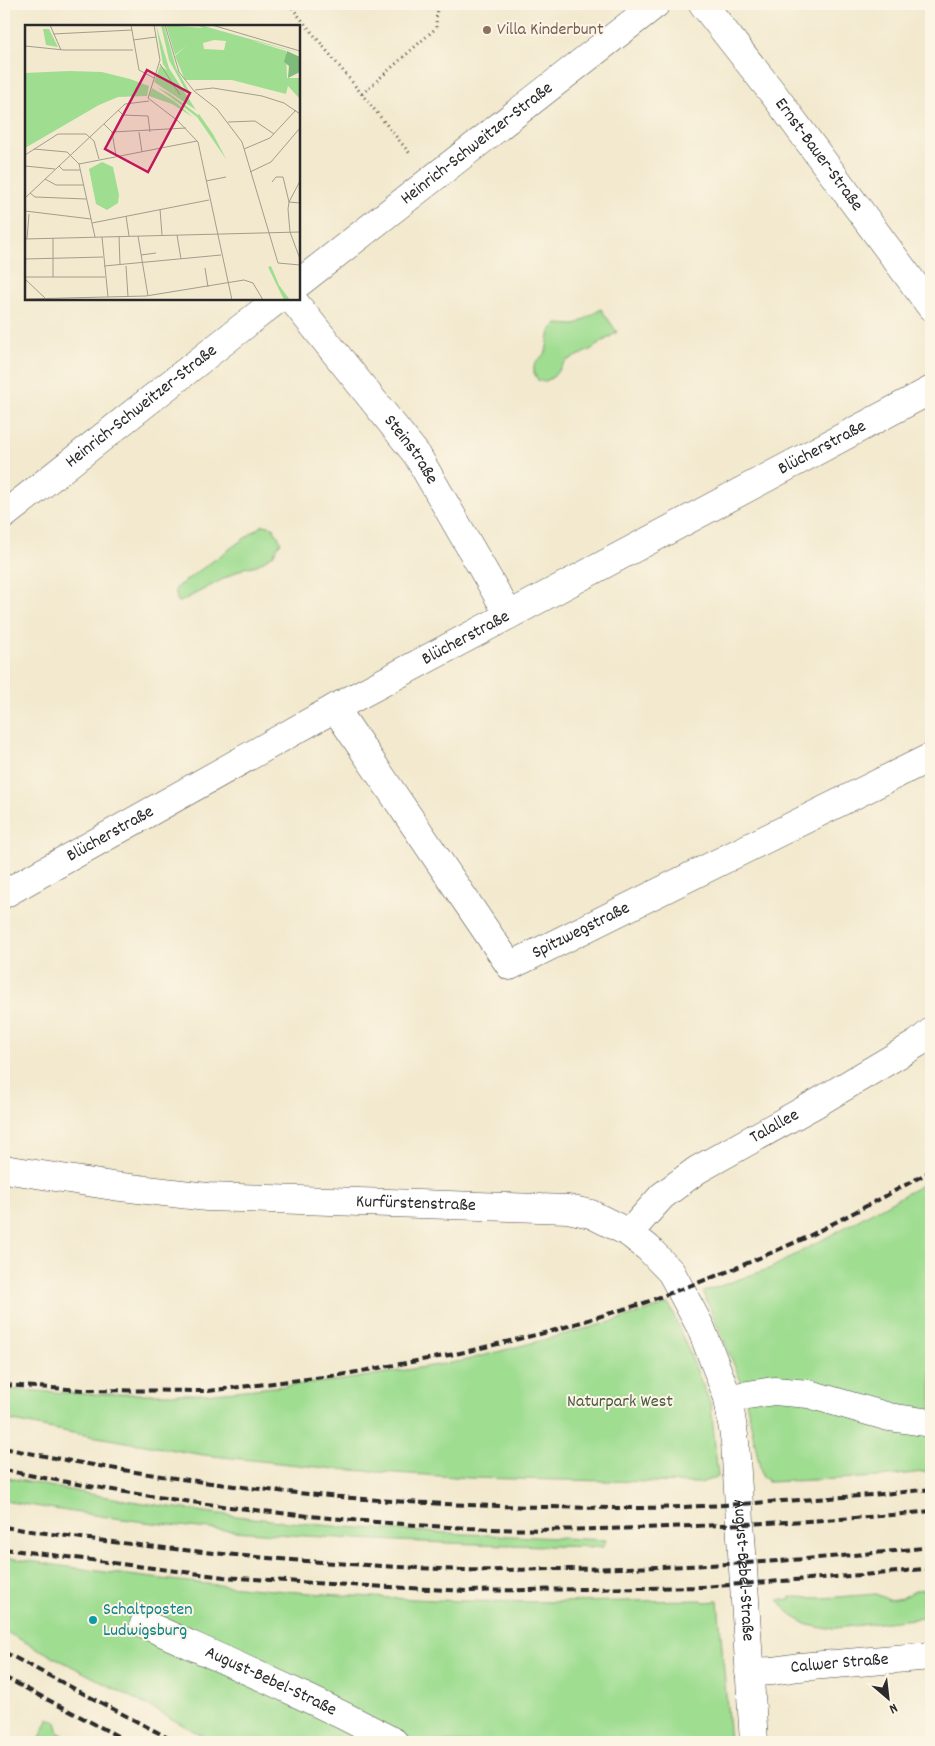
<svg xmlns="http://www.w3.org/2000/svg" width="935" height="1746" font-family="Dekko,sans-serif">
<style>
.green{fill:#9fdd91;stroke:#65845e}
.lines{fill:none;stroke-linecap:round;stroke-linejoin:round}
.minor-casing{stroke:#494843;stroke-width:29}
.path{stroke:#494843;stroke-width:3;stroke-dasharray:1 4;stroke-linecap:butt}
.minor{stroke:#fff;stroke-width:28}
.rail{stroke:#2b2b2b;stroke-width:4;stroke-dasharray:8 4;stroke-linecap:butt}
.education-dot{fill:#8d6e63;stroke:#fcf5e5;stroke-width:2}
.culture-dot{fill:#0f9aa8;stroke:#fcf5e5;stroke-width:2}
.labels{text-anchor:middle;dominant-baseline:central;stroke-width:4;stroke-linejoin:round;paint-order:stroke}
.education-label{font-size:18px;fill:#785e54;stroke:#fcf5e5;text-anchor:start}
.street-label{font-size:18px;fill:#2b2b2b;stroke:#fcf5e5}
.park-label{font-size:18px;fill:#485844;stroke:#fcf5e5}
.culture-label{font-size:18px;fill:#0d838f;stroke:#fcf5e5;text-anchor:start}
.inset-road{fill:none;stroke:#a29d8d;stroke-width:1}
.view{fill:#c2185b;fill-opacity:0.15;stroke:#c2185b;stroke-width:2.5}
.inset-edge{fill:none;stroke:#2b2b2b;stroke-width:2.5}
</style>
<rect width="100%" height="100%" fill="#fcf5e5"/>
<filter id="ink" filterUnits="userSpaceOnUse"><feTurbulence type="fractalNoise" baseFrequency=".02" numOctaves="2"/><feDisplacementMap in="SourceGraphic" scale="10" xChannelSelector="R" yChannelSelector="G"/><feConvolveMatrix kernelMatrix="1 2 1 2 8 2 1 2 1" color-interpolation-filters="sRGB"/></filter>
<filter id="wash" filterUnits="userSpaceOnUse"><feTurbulence type="fractalNoise" baseFrequency=".0096" numOctaves="4" result="noise"/><feDisplacementMap in="SourceGraphic" scale="20" xChannelSelector="R" yChannelSelector="G"/><feGaussianBlur stdDeviation="1.12" result="paint"/><feColorMatrix in="noise" values="0 0 0 0 0 0 0 0 0 0 0 0 0 0 0 0 0 1.4 0 .05"/><feComposite in="paint" operator="in"/></filter>
<g filter="url(#wash)">
<rect width="100%" height="100%" fill="#f2e9ce"/>
<path class="green" d="M 601,309 L 617,332 L 590,350 L 566,361 L 553,377 L 544,382 L 538,380 L 534,373 L 534,365 L 546,352 L 550,331 L 557,324 L 575,325 Z
M 263,525 L 273,527 L 281,542 L 273,555 L 257,565 L 244,568 L 178,603 L 175,590 L 178,586 Z
M 931,1180 L 931,1471 L 880,1477 L 768,1482 L 767,1478 L 762,1477 L 743,1386 L 703,1292 L 771,1268 Z
M 669,1304 L 711,1405 L 718,1477 L 700,1483 L 471,1478 L 336,1469 L 204,1455 L 73,1433 L 4,1419 L 4,1389 L 83,1394 L 205,1394 L 343,1380 L 463,1361 L 615,1321 Z
M 4,1477 C 112,1500 223,1517 333,1526 C 424,1533 515,1536 606,1540 L 603,1547 C 471,1545 341,1540 210,1529 C 141,1523 72,1512 4,1501 Z
M 4,1557 C 156,1582 309,1596 463,1601 C 543,1603 622,1601 702,1600 L 703,1602 L 718,1601 L 730,1742 L 409,1742 L 369,1720 L 372,1742 L 214,1742 L 148,1706 L 4,1631 Z
M 931,1588 L 931,1617 L 827,1629 L 808,1625 L 792,1616 L 778,1600 L 790,1599 L 790,1597 L 824,1598 L 876,1594 L 889,1600 L 902,1598 L 917,1590 Z
M 49,1718 L 56,1722 L 59,1733 L 77,1742 L 38,1742 Z"/>
</g>
<g filter="url(#ink)">
<g class="lines">
<defs>
<g id="minor">
<path id="s1" d="M 703,4 L 775,96 L 931,307"/>
<path id="s2" d="M 299,283 L 656,4"/>
<path id="s3" d="M 292,299 L 417,455 L 509,615"/>
<path id="s4" d="M 4,515 L 278,299"/>
<path id="s5" d="M 335,708 L 510,966 L 931,757"/>
<path id="s6" d="M 4,894 L 335,708 L 931,390"/>
<path id="s7" d="M 4,1169 L 113,1186 L 207,1197 L 568,1209 L 591,1214 L 629,1233 L 648,1248 L 671,1272 L 701,1328 L 728,1398 L 735,1442 L 754,1742"/>
<path id="s8" d="M 629,1233 L 662,1196 L 697,1170 L 817,1103 L 918,1043 L 931,1032"/>
<path d="M 728,1398 L 774,1391 L 809,1394 L 889,1417 L 931,1423"/>
<path id="s9" d="M 144,1624 C 228,1662 313,1698 394,1742"/>
<path id="s10" d="M 749,1672 L 773,1671 L 799,1667 L 931,1656"/>
</g>
</defs>
<use href="#minor" class="minor-casing"/>
<path class="path" d="M 289,4 L 411,155
M 362,94 L 436,28 L 437,4"/>
<use href="#minor" class="minor"/>
<path class="rail" d="M 4,1385 L 83,1390 L 207,1391 L 340,1375 L 460,1353 L 552,1331 L 644,1303 L 729,1271 L 803,1239 L 880,1199 L 931,1171
M 4,1448 C 183,1485 365,1505 548,1507 C 599,1508 651,1509 702,1506 C 729,1505 755,1503 782,1501 C 832,1498 881,1495 931,1489
M 4,1470 C 157,1501 312,1520 468,1528 C 552,1532 638,1528 721,1525 C 791,1522 861,1519 931,1511
M 4,1527 C 156,1550 310,1564 464,1570 C 497,1571 530,1569 563,1569 C 686,1568 809,1561 931,1547
M 4,1549 L 224,1577 L 330,1584 L 467,1591 L 702,1587 L 888,1573 L 931,1568
M 4,1652 L 176,1742
M 4,1677 L 129,1742"/>
</g>
</g>
<circle class="education-dot" cx="487" cy="30" r="5"/>
<circle class="culture-dot" cx="93" cy="1620" r="5"/>
<g class="labels">
<g class="education-label">
<text x="497" y="30">Villa Kinderbunt</text>
</g>
<g class="street-label">
<text stroke="none"><textPath href="#s2" startOffset="226">Heinrich-Schweitzer-Straße</textPath></text>
<text stroke="none"><textPath href="#s1" startOffset="190">Ernst-Bauer-Straße</textPath></text>
<text stroke="none"><textPath href="#s4" startOffset="175">Heinrich-Schweitzer-Straße</textPath></text>
<text stroke="none"><textPath href="#s6" startOffset="932">Blücherstraße</textPath></text>
<text stroke="none"><textPath href="#s3" startOffset="192">Steinstraße</textPath></text>
<text stroke="none"><textPath href="#s6" startOffset="528">Blücherstraße</textPath></text>
<text stroke="none"><textPath href="#s6" startOffset="122">Blücherstraße</textPath></text>
<text stroke="none"><textPath href="#s5" startOffset="391">Spitzwegstraße</textPath></text>
<text stroke="none"><textPath href="#s8" startOffset="182">Talallee</textPath></text>
<text stroke="none"><textPath href="#s7" startOffset="414">Kurfürstenstraße</textPath></text>
<text stroke="none"><textPath href="#s7" startOffset="1001">August-Bebel-Straße</textPath></text>
<text stroke="none"><textPath href="#s10" startOffset="91">Calwer Straße</textPath></text>
<text stroke="none"><textPath href="#s9" startOffset="139">August-Bebel-Straße</textPath></text>
</g>
<g class="park-label">
<text x="620" y="1402">Naturpark West</text>
</g>
<g class="culture-label">
<text x="103" y="1610">Schaltposten<tspan x="103" dy="21">Ludwigsburg</tspan></text>
</g>
</g>
<g transform="translate(25 25)">
<rect width="275" height="275" fill="#f2e9ce"/>
<path d="M 131,0 L 144,43 L 171,85 L 129,57 L 135,41 L 142,45 L 138,39 ZM 136,0 L 139,0 L 151,43 L 164,66 L 162,68 L 144,35 ZM 141,0 L 178,3 L 171,0 L 175,0 L 275,28 L 225,15 L 261,26 L 262,53 L 275,53 L 275,74 L 263,61 L 261,69 L 207,55 L 160,55 L 150,31 L 162,20 L 150,30 ZM 189,15 L 201,16 L 199,25 L 179,24 L 178,18 ZM 18,4 L 24,4 L 33,22 L 21,20 ZM 44,46 L 77,47 L 105,54 L 124,61 L 122,71 L 93,72 L 74,80 L 0,123 L 0,48 ZM 132,62 L 145,69 L 155,76 L 173,90 L 174,89 L 188,109 L 198,128 L 201,134 L 172,92 ZM 127,63 L 149,76 L 168,92 L 147,79 L 124,71 ZM 77,137 L 88,142 L 94,170 L 93,178 L 82,185 L 71,179 L 64,144 ZM 246,241 L 254,260 L 265,275 L 259,275 L 243,242 Z" fill="#9fdd91" fill-rule="evenodd"/>
<path d="M 262,26 L 275,32 L 275,47 L 263,53 L 264,41 L 259,37 Z" fill="#7fbc7b"/>
<path class="inset-road" d="M 25,0 L 36,25M 106,0 L 114,45 L 129,53M 129,0 L 135,35 L 123,73 L 153,96 L 173,117 L 207,275M 140,0 L 154,47 L 169,66 L 192,84 L 217,117 L 253,238 L 275,240M 187,0 L 275,26M 28,9 L 107,5M 108,15 L 131,12M 0,21 L 39,25 L 108,25M 135,39 L 155,70M 170,65 L 188,63 L 237,71 L 259,78 L 275,89M 93,85 L 98,90 L 123,91 L 125,107M 203,97 L 230,96 L 249,109M 79,99 L 87,107 L 91,131M 87,107 L 161,103M 114,107 L 117,127M 9,124 L 42,127 L 54,139 L 70,212M 219,124 L 245,113 L 271,85M 0,130 L 33,109 L 61,109 L 69,116 L 74,134M 54,139 L 172,116M 0,141 L 30,144M 34,141 L 38,145 L 55,145M 225,147 L 246,137 L 275,103M 20,154 L 31,160 L 59,160M 181,156 L 201,152M 275,156 L 264,177 L 263,184 L 265,207 L 275,234M 247,157 L 251,152 L 258,152 L 264,177 L 275,178M 5,168 L 10,172 L 61,174M 0,173 L 100,79 L 124,76M 135,184 L 137,210M 0,186 L 66,194M 101,191 L 104,211M 67,198 L 184,175M 152,210 L 156,234M 94,211 L 95,240M 113,211 L 123,271M 77,212 L 83,272M 28,213 L 28,252M 0,214 L 275,207M 2,214 L 4,189M 116,230 L 131,228M 0,234 L 78,232M 79,241 L 196,230M 101,241 L 103,272M 180,243 L 183,262M 0,252 L 80,252M 0,254 L 21,274M 0,274 L 121,271 L 219,255 L 228,258 L 238,275"/>
<path class="view" d="M 122,45 L 165,68 L 123,147 L 80,124 Z"/>
<rect width="275" height="275" class="inset-edge"/>
</g>
<rect width="935" height="1746" fill="none" stroke="#fcf5e5" stroke-width="20"/>
<g transform="translate(888 1698) rotate(152)" stroke="#fcf5e5" stroke-width="4" paint-order="stroke">
<path d="M0-4L9 19L0 12L-9 19Z" fill="#2b2b2b"/>
<text y="-8" font-size="14" font-weight="bold" text-anchor="middle" fill="#2b2b2b">N</text>
</g>
</svg>
